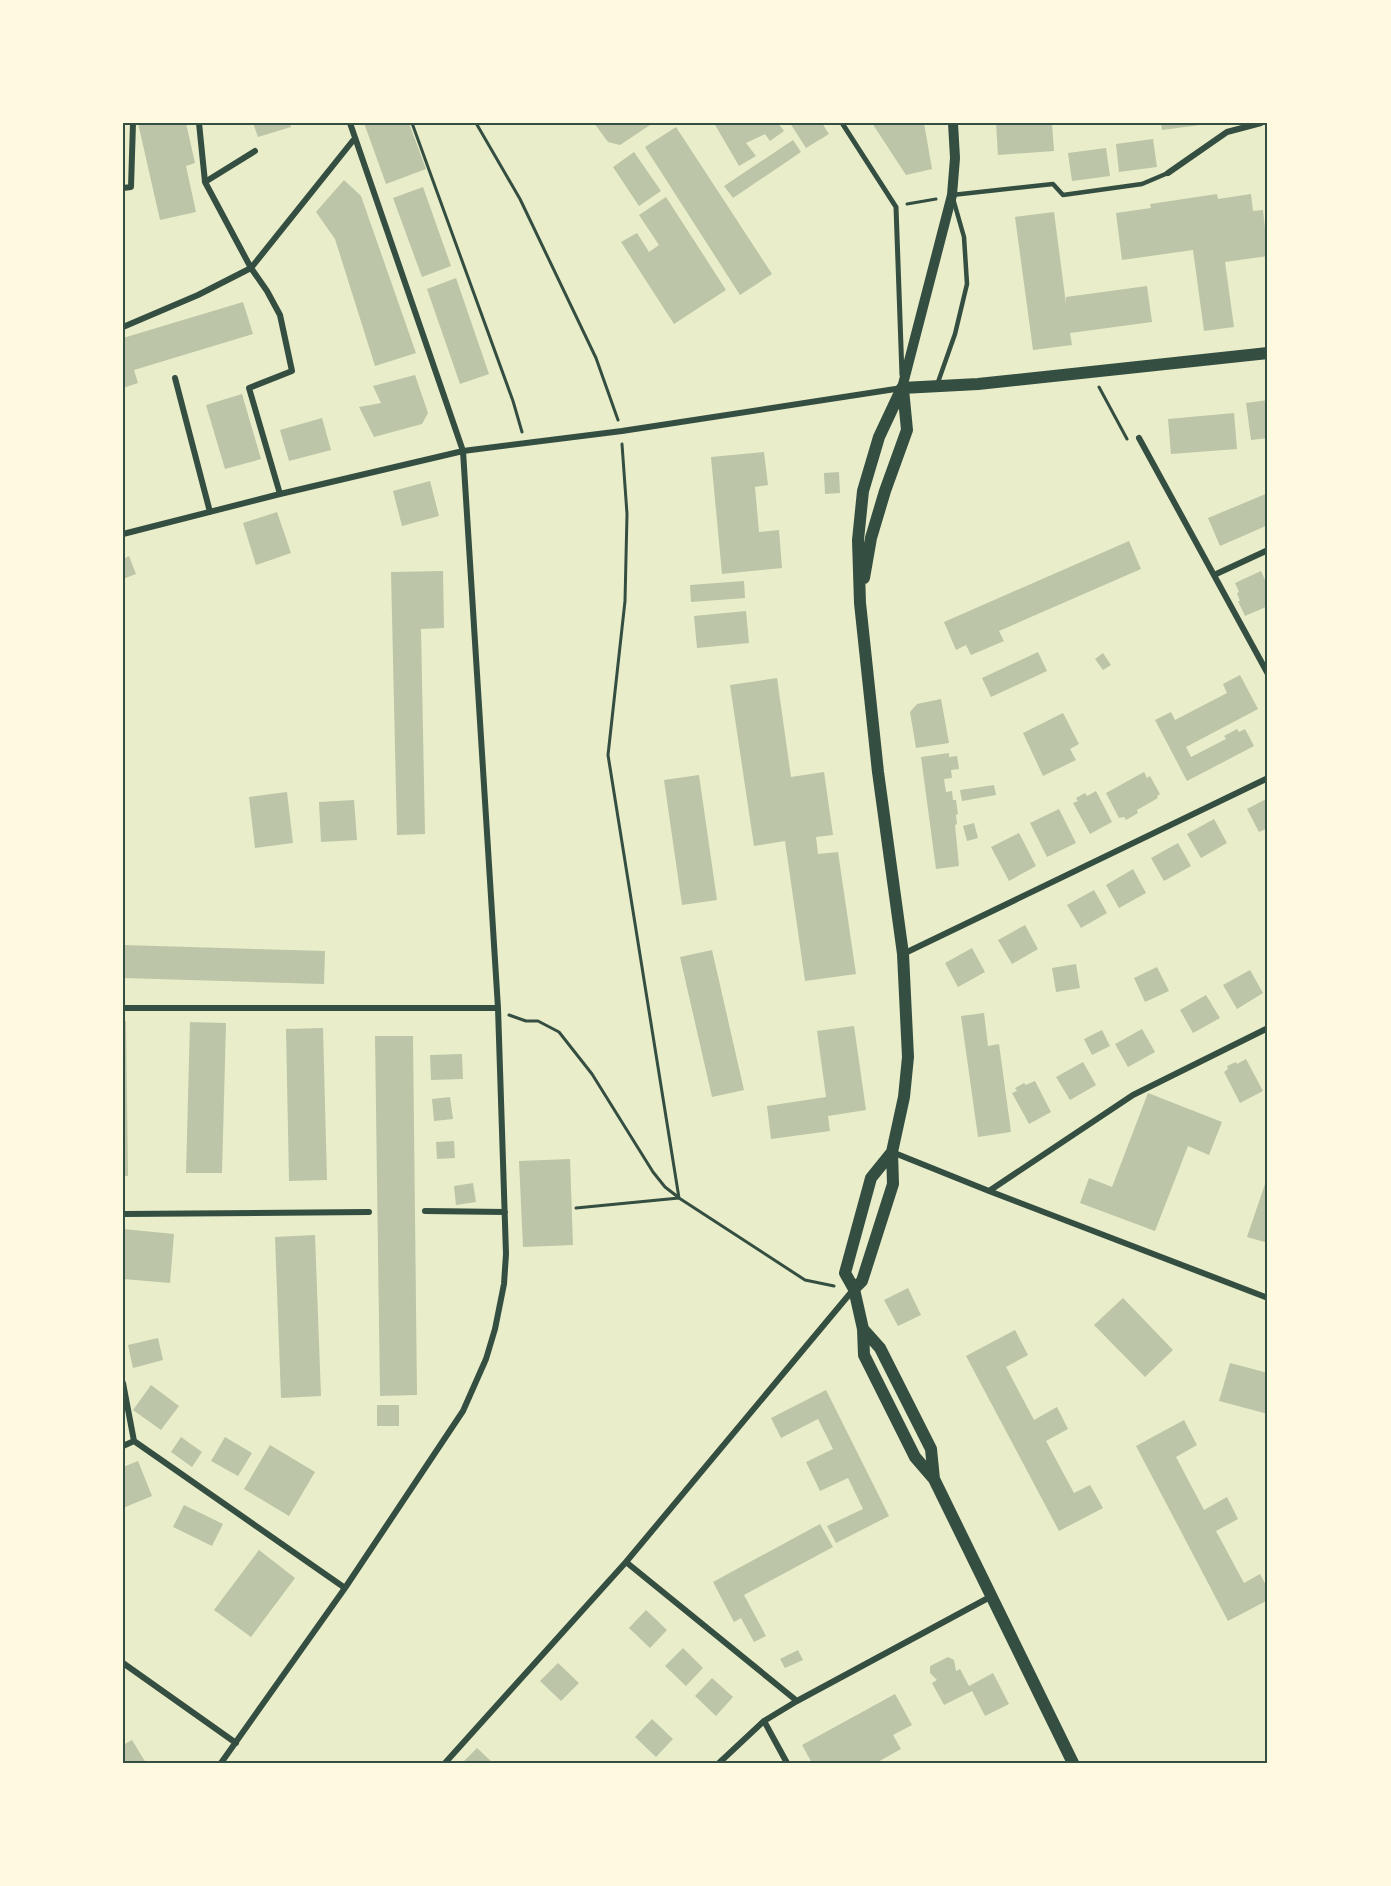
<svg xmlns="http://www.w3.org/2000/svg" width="1391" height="1886" font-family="Merriweather,serif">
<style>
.building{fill:#bcc5a7}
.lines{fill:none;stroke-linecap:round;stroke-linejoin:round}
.path{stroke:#344e41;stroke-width:3}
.service{stroke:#344e41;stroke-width:4.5}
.pedestrian{stroke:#344e41;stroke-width:5}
.minor{stroke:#344e41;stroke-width:6}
.tertiary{stroke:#344e41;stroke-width:10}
.secondary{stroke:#344e41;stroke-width:12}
.neatline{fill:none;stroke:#344e41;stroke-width:2}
</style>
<rect width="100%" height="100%" fill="#e9edc9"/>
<path class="building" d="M 138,123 L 186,123 L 195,163 L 186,166 L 196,212 L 160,220 Z
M 253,123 L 290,123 L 291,127 L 258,137 Z
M 364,123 L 409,123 L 426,169 L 386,184 Z
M 594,123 L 653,123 L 620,145 L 608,142 Z
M 714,123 L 778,123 L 784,131 L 770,141 L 765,134 L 746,143 L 756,156 L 739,166 Z
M 790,123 L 822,123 L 829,134 L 806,148 Z
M 872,123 L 924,123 L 932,169 L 906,175 Z
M 996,123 L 1052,123 L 1054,151 L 998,155 Z
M 1161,123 L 1200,123 L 1200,125 L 1162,130 Z
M 676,127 L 772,274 L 740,295 L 645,147 Z
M 1153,139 L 1157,167 L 1119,172 L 1116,144 Z
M 793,140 L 801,152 L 733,198 L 724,186 Z
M 1106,148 L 1110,176 L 1072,181 L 1068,153 Z
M 634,152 L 661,191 L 639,206 L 613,167 Z
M 344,180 L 361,196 L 416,353 L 375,366 L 335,239 L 316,212 Z
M 423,187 L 451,266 L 422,277 L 393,198 Z
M 1217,194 L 1218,199 L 1251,194 L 1253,211 L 1263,210 L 1268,256 L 1225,262 L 1234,327 L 1204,331 L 1193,250 L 1122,260 L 1116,213 L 1151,208 L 1150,204 Z
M 666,197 L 726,290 L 674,324 L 621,242 L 637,233 L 649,252 L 659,245 L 639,215 Z
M 1054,212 L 1066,304 L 1066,297 L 1147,286 L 1152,322 L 1070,333 L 1072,345 L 1033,350 L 1015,217 Z
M 456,278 L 489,374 L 460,384 L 427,289 Z
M 243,302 L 253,334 L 134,370 L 138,383 L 123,388 L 123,338 Z
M 415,375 L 428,413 L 422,424 L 374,437 L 359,407 L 381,403 L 373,386 Z
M 242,394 L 261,459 L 225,469 L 206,405 Z
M 1268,400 L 1268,438 L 1251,440 L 1246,403 Z
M 1234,413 L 1237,449 L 1171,454 L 1168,419 Z
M 322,418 L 331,450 L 289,461 L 280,430 Z
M 764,452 L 768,485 L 755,487 L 759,532 L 779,530 L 782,568 L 722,574 L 711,457 Z
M 839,472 L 840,493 L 825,494 L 824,473 Z
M 430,481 L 439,516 L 402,526 L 393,491 Z
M 1268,493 L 1268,525 L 1220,546 L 1208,518 Z
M 277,512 L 291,553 L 256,565 L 243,523 Z
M 1129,541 L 1141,569 L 999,631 L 1004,641 L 971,655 L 966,645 L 956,650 L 944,622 Z
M 129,556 L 136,574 L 123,579 L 123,559 Z
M 443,571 L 444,628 L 421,629 L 425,834 L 397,835 L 391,572 Z
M 1261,571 L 1265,580 L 1268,579 L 1268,606 L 1245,616 L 1238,601 L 1240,601 L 1237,593 L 1239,592 L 1235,583 Z
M 744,581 L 745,598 L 691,602 L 690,585 Z
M 746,611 L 749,643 L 697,648 L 694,616 Z
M 1038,652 L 1047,671 L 991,697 L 982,678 Z
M 1103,653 L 1111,665 L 1103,670 L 1095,659 Z
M 1240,675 L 1258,709 L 1186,747 L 1191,757 L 1226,739 L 1224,736 L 1237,729 L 1239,732 L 1245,729 L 1254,746 L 1187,781 L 1155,720 L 1171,712 L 1175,720 L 1227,693 L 1223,684 Z
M 777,678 L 791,777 L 824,772 L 833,835 L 816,837 L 818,854 L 838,852 L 856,974 L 805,981 L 785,841 L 754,846 L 730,685 Z
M 941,699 L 949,743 L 916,748 L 910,712 L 917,704 Z
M 1063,713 L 1079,744 L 1070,749 L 1076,760 L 1043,776 L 1023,733 Z
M 949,753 L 949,757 L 957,756 L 959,769 L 951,770 L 952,778 L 944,779 L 946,792 L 952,791 L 953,800 L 956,800 L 958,814 L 956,815 L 957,824 L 955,825 L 959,866 L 936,869 L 921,757 Z
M 1144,772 L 1147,778 L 1150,776 L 1160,794 L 1157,796 L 1158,798 L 1137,810 L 1138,813 L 1126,820 L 1124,817 L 1119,818 L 1106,793 Z
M 699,775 L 717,900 L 682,905 L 664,780 Z
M 994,785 L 996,795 L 962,801 L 960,790 Z
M 1096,791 L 1112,822 L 1090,834 L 1073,803 L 1078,801 L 1076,798 L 1085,793 L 1087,796 Z
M 287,792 L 293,843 L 255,848 L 249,797 Z
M 1268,798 L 1268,828 L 1259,832 L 1247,809 Z
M 354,800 L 357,840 L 321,842 L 319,802 Z
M 1059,809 L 1076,843 L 1047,857 L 1030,823 Z
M 1214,819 L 1227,843 L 1201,858 L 1187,834 Z
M 974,823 L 978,838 L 967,841 L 963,826 Z
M 1019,833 L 1036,866 L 1009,881 L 991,847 Z
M 1178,843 L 1191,866 L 1164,881 L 1151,858 Z
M 1133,869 L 1146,893 L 1119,908 L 1106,885 Z
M 1094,890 L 1107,913 L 1081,928 L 1067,905 Z
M 1025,925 L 1038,949 L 1012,964 L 998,940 Z
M 123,945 L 325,951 L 324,984 L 123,978 Z
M 972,948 L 985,972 L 958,987 L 945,963 Z
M 712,950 L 744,1090 L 712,1097 L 680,957 Z
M 1076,964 L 1080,988 L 1056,992 L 1052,968 Z
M 1157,967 L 1169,991 L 1145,1002 L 1134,978 Z
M 1250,970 L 1263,993 L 1237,1009 L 1223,985 Z
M 1206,995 L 1220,1018 L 1193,1033 L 1180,1010 Z
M 984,1013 L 988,1046 L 999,1044 L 1011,1132 L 978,1137 L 961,1016 Z
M 123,1021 L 126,1021 L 128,1176 L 123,1176 Z
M 190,1022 L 226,1023 L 222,1173 L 186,1173 Z
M 854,1026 L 866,1110 L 828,1116 L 830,1131 L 771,1139 L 767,1106 L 826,1097 L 817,1031 Z
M 323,1028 L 327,1180 L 289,1181 L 286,1029 Z
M 1142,1029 L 1155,1052 L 1128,1067 L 1115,1044 Z
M 1102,1030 L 1110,1046 L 1092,1055 L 1084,1039 Z
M 375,1036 L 413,1036 L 417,1395 L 380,1396 Z
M 462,1054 L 463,1079 L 431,1080 L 430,1055 Z
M 1246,1059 L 1263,1091 L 1240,1103 L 1224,1072 L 1228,1069 L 1227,1066 L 1236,1062 L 1237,1064 Z
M 1083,1062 L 1096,1085 L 1070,1100 L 1056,1077 Z
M 1035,1081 L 1051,1112 L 1029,1124 L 1012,1093 L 1017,1091 L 1015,1088 L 1024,1083 L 1026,1085 Z
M 1148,1093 L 1222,1122 L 1209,1155 L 1188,1146 L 1155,1231 L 1080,1203 L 1089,1178 L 1112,1187 Z
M 450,1097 L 453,1119 L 434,1121 L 432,1099 Z
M 454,1141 L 455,1158 L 437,1159 L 436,1142 Z
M 570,1159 L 573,1245 L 523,1247 L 519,1161 Z
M 1268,1175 L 1268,1243 L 1247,1237 Z
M 473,1183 L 476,1202 L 456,1205 L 454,1186 Z
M 123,1229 L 174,1234 L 170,1283 L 123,1279 Z
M 315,1235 L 321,1396 L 281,1398 L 275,1237 Z
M 908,1288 L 921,1315 L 898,1326 L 884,1300 Z
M 1123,1298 L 1173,1350 L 1145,1377 L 1094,1325 Z
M 1015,1330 L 1028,1355 L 1006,1367 L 1034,1420 L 1057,1407 L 1068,1429 L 1046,1441 L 1074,1493 L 1090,1485 L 1103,1508 L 1059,1531 L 966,1356 Z
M 158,1338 L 163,1360 L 133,1368 L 128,1345 Z
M 1230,1363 L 1268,1373 L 1268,1414 L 1219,1401 Z
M 151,1385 L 179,1406 L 161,1430 L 133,1410 Z
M 826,1390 L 889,1516 L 836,1543 L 827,1526 L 863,1509 L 848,1478 L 820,1491 L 806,1462 L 833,1449 L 818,1419 L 781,1438 L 771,1418 Z
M 377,1405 L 399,1405 L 399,1426 L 377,1426 Z
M 1184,1420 L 1197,1445 L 1176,1457 L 1204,1510 L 1227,1497 L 1238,1519 L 1216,1531 L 1244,1583 L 1260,1574 L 1268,1589 L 1268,1600 L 1228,1621 L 1136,1446 Z
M 181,1437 L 202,1452 L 192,1467 L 171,1452 Z
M 225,1437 L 252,1453 L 238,1476 L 211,1461 Z
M 270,1445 L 315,1472 L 289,1516 L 244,1489 Z
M 138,1461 L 152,1496 L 123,1508 L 123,1467 Z
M 184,1505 L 223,1524 L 212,1546 L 173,1527 Z
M 820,1524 L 833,1547 L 744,1595 L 766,1636 L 754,1642 L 741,1618 L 734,1622 L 713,1582 Z
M 259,1550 L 295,1578 L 251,1637 L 214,1610 Z
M 646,1610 L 667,1630 L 650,1648 L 629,1628 Z
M 683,1648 L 703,1668 L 686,1686 L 665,1666 Z
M 798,1650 L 803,1660 L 785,1668 L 780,1659 Z
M 948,1657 L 954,1660 L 956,1671 L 960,1669 L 969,1686 L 993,1673 L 1009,1704 L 985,1716 L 972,1691 L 944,1705 L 932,1683 L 937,1680 L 930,1673 L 930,1666 Z
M 558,1663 L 579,1683 L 561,1701 L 540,1681 Z
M 712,1678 L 733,1697 L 716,1716 L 695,1696 Z
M 895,1694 L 912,1725 L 893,1735 L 901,1749 L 876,1763 L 812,1763 L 802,1745 Z
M 652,1719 L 673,1739 L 656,1757 L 635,1737 Z
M 132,1740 L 146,1763 L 123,1763 L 123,1745 Z
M 477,1748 L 493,1763 L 462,1763 Z"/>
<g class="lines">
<path class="path" d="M 412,123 L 513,401 L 522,432
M 476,123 L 520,199 L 596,358 L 618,420
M 907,204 L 936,199
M 1099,387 L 1127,439
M 622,444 L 627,514 L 625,601 L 608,755 L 679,1198 L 805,1280 L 834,1286
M 509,1015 L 526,1021 L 538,1021 L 559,1032 L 592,1074 L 653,1172 L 665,1187 L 678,1197
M 576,1208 L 679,1198"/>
<path class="service" d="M 937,385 L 955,334 L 967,284 L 964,237 L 952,195 L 1053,184 L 1063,195 L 1142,184 L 1168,173"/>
<path class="pedestrian" d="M 842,123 L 896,207 L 902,375"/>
<path class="minor" d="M 199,123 L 205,182
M 255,151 L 205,182 L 251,268 L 267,291 L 280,315 L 292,371 L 249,388 L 280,494
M 1168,173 L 1227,132 L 1261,123
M 123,188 L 131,187 L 133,123
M 123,327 L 198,295 L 251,268 L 355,138
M 175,378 L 210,512
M 1139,438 L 1268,674
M 123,534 L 280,494 L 463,451 L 622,431 L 902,388
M 1214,575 L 1268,550
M 903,954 L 1268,778
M 123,1008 L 498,1008
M 892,1152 L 989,1191 L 1133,1095 L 1268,1028
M 989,1191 L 1268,1298
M 425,1211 L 505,1212
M 123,1214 L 369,1212
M 123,1383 L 134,1441 L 345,1588
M 123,1446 L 134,1441
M 626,1562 L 797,1701
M 123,1663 L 236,1743
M 764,1721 L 787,1763
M 221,1763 L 345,1588 L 463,1411 L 486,1359 L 495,1329 L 504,1284 L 506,1254 L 498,1008 L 463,451 L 350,123
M 445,1763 L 626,1562 L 853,1290
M 719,1763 L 764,1721 L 797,1701 L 990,1597"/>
<path class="tertiary" d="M 902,388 L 952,195 L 955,158 L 953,123"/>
<path class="secondary" d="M 902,388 L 978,384 L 1268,353
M 864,578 L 871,538 L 885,491 L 907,430 L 903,389
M 892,1152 L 871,1178 L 845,1273 L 854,1289 L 863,1329 L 864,1355 L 915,1457 L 934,1479 L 1073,1763
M 854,1289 L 862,1281 L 893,1184 L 892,1152 L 904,1097 L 908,1057 L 903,954 L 878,772 L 860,603 L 858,540 L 863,491 L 879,437 L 902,388
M 863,1329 L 880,1348 L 931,1449 L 934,1479"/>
</g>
<rect width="1391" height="1886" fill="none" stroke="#fefae0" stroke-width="249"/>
<rect x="124" y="124" width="1142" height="1638" class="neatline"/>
</svg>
